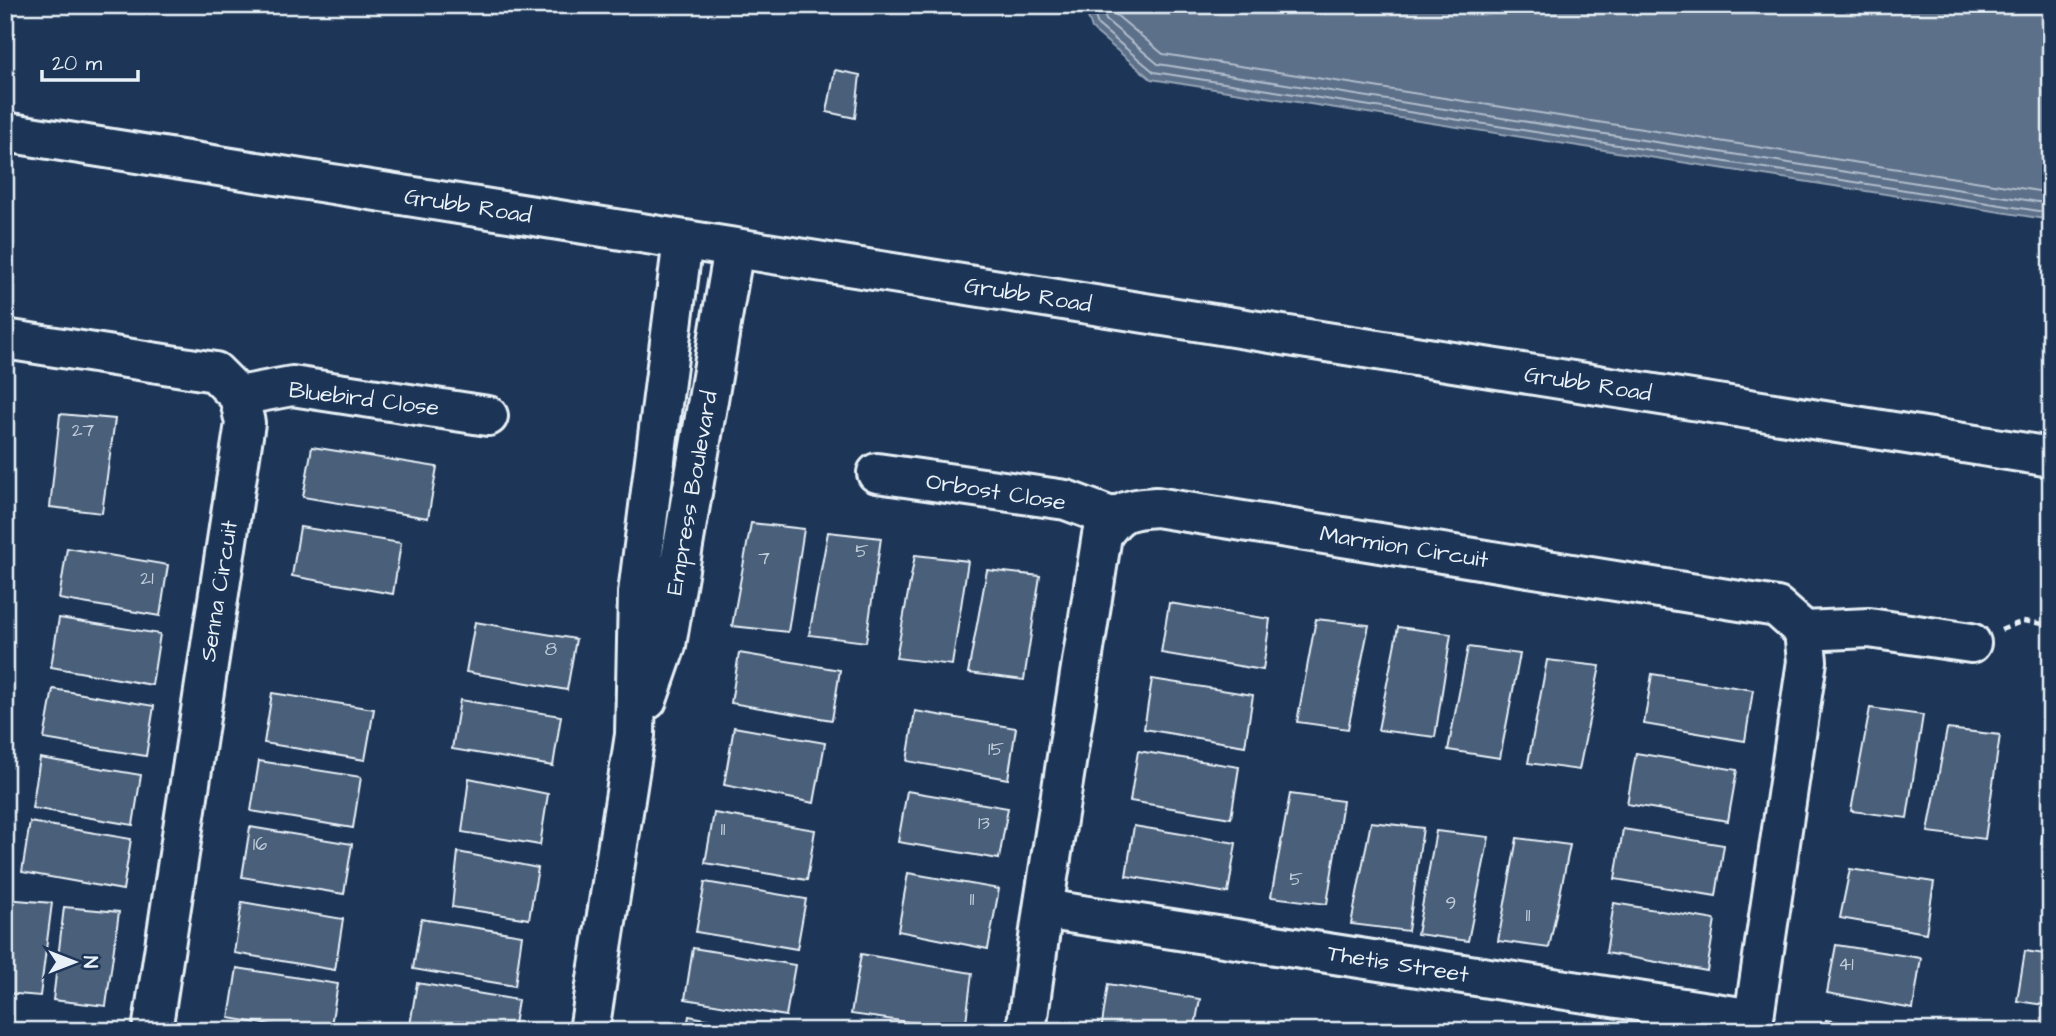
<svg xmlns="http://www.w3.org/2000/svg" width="2056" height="1036" font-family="'Architects Daughter',sans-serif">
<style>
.water{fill:#5d7089;stroke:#95a4b5;stroke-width:2}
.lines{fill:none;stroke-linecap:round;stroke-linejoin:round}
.shore{stroke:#b0bdcc;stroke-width:2}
.building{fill:#495e7a;stroke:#e8f1f8;stroke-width:2}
.minor-casing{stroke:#e8f1f8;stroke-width:44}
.major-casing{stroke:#e8f1f8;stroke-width:44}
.path{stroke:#e8f1f8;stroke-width:4.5;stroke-dasharray:7 5;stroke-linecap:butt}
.minor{stroke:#1d3557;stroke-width:38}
.major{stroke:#1d3557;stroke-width:38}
.labels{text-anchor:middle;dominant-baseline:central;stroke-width:7;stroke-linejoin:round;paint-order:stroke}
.number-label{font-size:19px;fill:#c0ccd8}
.street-label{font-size:23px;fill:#e8f1f8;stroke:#1d3557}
</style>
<rect width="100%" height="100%" fill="#1d3557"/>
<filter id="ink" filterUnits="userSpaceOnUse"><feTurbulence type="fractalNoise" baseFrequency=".0143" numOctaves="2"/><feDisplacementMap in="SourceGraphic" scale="14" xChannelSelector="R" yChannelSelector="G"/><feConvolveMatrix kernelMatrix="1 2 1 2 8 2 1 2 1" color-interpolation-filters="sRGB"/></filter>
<g filter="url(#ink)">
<path class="water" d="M 1084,5 L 2051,5 L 2051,220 L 1151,79 L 1092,29 Z"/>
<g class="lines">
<path class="shore" d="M 1091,5 L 1098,25 L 1154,72 L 2051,213
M 1100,5 L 1106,20 L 1158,64 L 2051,204
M 1112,5 L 1115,14 L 1163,54 L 2051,193"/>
</g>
<path class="building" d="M 835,70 L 860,75 L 855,118 L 827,112 Z
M 60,414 L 115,419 L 102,513 L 50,507 Z
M 312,447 L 437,467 L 428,518 L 303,497 Z
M 751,523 L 804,529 L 788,632 L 732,626 Z
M 300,527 L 401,543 L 393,594 L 292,576 Z
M 828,532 L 881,538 L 866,642 L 809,635 Z
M 67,548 L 168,565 L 160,616 L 59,599 Z
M 915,555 L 968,561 L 952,665 L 896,658 Z
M 987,570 L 1040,576 L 1024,680 L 968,673 Z
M 1169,603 L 1270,619 L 1263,670 L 1161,653 Z
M 59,618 L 160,634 L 152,685 L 51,667 Z
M 1316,619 L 1369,625 L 1348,729 L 1297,722 Z
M 475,622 L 576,639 L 567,690 L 466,672 Z
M 1398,627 L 1451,634 L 1435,737 L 1378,730 Z
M 1468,647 L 1520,654 L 1500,758 L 1448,750 Z
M 739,653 L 840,670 L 832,720 L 731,703 Z
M 1547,660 L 1600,666 L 1579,770 L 1528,763 Z
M 1652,674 L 1753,690 L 1745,741 L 1644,724 Z
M 1152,679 L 1253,695 L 1245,746 L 1144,729 Z
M 53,689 L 154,706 L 146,756 L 44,739 Z
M 272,693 L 374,709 L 365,760 L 264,743 Z
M 460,700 L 561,716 L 553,766 L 452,749 Z
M 1870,708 L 1923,715 L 1907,818 L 1851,811 Z
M 915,711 L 1016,728 L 1008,779 L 907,761 Z
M 734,727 L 825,743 L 814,803 L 724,785 Z
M 1947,729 L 2000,735 L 1985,839 L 1928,832 Z
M 1138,751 L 1239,767 L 1231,818 L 1130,801 Z
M 1636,753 L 1737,770 L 1728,821 L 1627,804 Z
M 40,758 L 141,775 L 133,825 L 32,808 Z
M 259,761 L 361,777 L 353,828 L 251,811 Z
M 469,778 L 548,794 L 540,845 L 462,832 Z
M 907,791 L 1008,808 L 999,859 L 898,842 Z
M 1290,794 L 1343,801 L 1327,904 L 1271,897 Z
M 2049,794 L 2051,795 L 2051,846 L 2041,844 Z
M 714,813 L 815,830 L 807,880 L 705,863 Z
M 30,822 L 131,839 L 123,890 L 22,872 Z
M 1371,822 L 1423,828 L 1408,931 L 1351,924 Z
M 1134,826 L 1236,843 L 1228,893 L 1126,876 Z
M 250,827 L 352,844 L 344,894 L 242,877 Z
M 1623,829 L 1724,845 L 1716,896 L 1615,879 Z
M 1436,831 L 1489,837 L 1468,941 L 1417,934 Z
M 1517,838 L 1570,845 L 1549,948 L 1498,941 Z
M 458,852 L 538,868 L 529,919 L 452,907 Z
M 1850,869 L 1934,882 L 1926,933 L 1840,918 Z
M 908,873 L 999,889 L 988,949 L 898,931 Z
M 705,882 L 806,899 L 797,949 L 696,932 Z
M 5,899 L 52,903 L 40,996 L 5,993 Z
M 242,902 L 343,919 L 335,970 L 234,953 Z
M 1614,903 L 1715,920 L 1707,971 L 1606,953 Z
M 64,907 L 119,912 L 106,1006 L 53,1000 Z
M 421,919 L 522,935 L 515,986 L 413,969 Z
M 1836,945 L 1921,958 L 1913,1009 L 1827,993 Z
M 693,948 L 795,965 L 786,1016 L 685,999 Z
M 2025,951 L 2051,955 L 2051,1006 L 2017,1001 Z
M 861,954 L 972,973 L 965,1030 L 851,1014 Z
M 237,968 L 338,984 L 330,1031 L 306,1031 L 229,1018 Z
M 417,983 L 518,1000 L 513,1031 L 409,1031 Z
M 1108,984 L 1200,999 L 1194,1031 L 1101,1031 Z
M 689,1016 L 772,1031 L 686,1031 Z
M 1826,1020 L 1893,1031 L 1824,1031 Z
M 1259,1024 L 1312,1031 L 1258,1031 Z"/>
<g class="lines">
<defs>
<path id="minor" d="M 5,339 L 215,372 L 239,396 L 245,423 L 152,1031
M 239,396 L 292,386 L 488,416
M 877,473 L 1066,500 L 1114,518
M 1804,631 L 1869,628 L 1971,643
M 647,700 L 666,645 L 734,248
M 1043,909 L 1754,1019
M 589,1031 L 635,735 L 638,593 L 683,240
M 1026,1031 L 1043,909 L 1102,535 C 1119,511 1126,509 1156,507 L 1777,607 L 1804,631 L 1807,661 L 1752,1031"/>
<path id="major" d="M 5,132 L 2051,457"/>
</defs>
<use href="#minor" class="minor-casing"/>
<use href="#major" class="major-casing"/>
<path class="path" d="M 2001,630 L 2023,621 L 2051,625"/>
<use href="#minor" class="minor"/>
<use href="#major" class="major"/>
</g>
</g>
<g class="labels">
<g class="number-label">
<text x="83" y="430">27</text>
<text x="862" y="551">5</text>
<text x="764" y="558">7</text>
<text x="147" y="578">21</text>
<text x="551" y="649">8</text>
<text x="996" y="749">15</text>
<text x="984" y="823">13</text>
<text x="723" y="829">11</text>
<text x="260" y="844">16</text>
<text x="1296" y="879">5</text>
<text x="972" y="899">11</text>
<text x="1451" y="903">9</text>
<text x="1528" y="915">11</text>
<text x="1846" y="964">41</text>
</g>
<g class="street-label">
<text transform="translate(468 206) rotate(9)">Grubb Road</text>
<text transform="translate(1028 295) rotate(9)">Grubb Road</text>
<text transform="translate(1588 384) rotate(9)">Grubb Road</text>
<text transform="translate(364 399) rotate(7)">Bluebird Close</text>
<text transform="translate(996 492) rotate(9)">Orbost Close</text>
<text transform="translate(692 493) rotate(-80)">Empress Boulevard</text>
<text transform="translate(1404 547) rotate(9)">Marmion Circuit</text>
<text transform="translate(219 591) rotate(-81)">Senna Circuit</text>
<text transform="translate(1398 964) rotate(9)">Thetis Street</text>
</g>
</g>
<rect width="2056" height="1036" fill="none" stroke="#1d3557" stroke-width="28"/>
<rect x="14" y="14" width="2028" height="1008" fill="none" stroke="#e8f1f8" stroke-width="2.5" filter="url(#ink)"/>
<g transform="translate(74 962) rotate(90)" stroke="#1d3557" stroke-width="5" paint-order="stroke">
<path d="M0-5L12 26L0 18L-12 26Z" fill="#e8f1f8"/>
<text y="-10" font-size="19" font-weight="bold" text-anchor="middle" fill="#e8f1f8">N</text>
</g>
<path d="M42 70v10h96v-10" fill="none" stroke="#e8f1f8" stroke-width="3.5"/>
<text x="52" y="70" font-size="21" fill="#e8f1f8" stroke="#1d3557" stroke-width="5" paint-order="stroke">20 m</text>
</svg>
